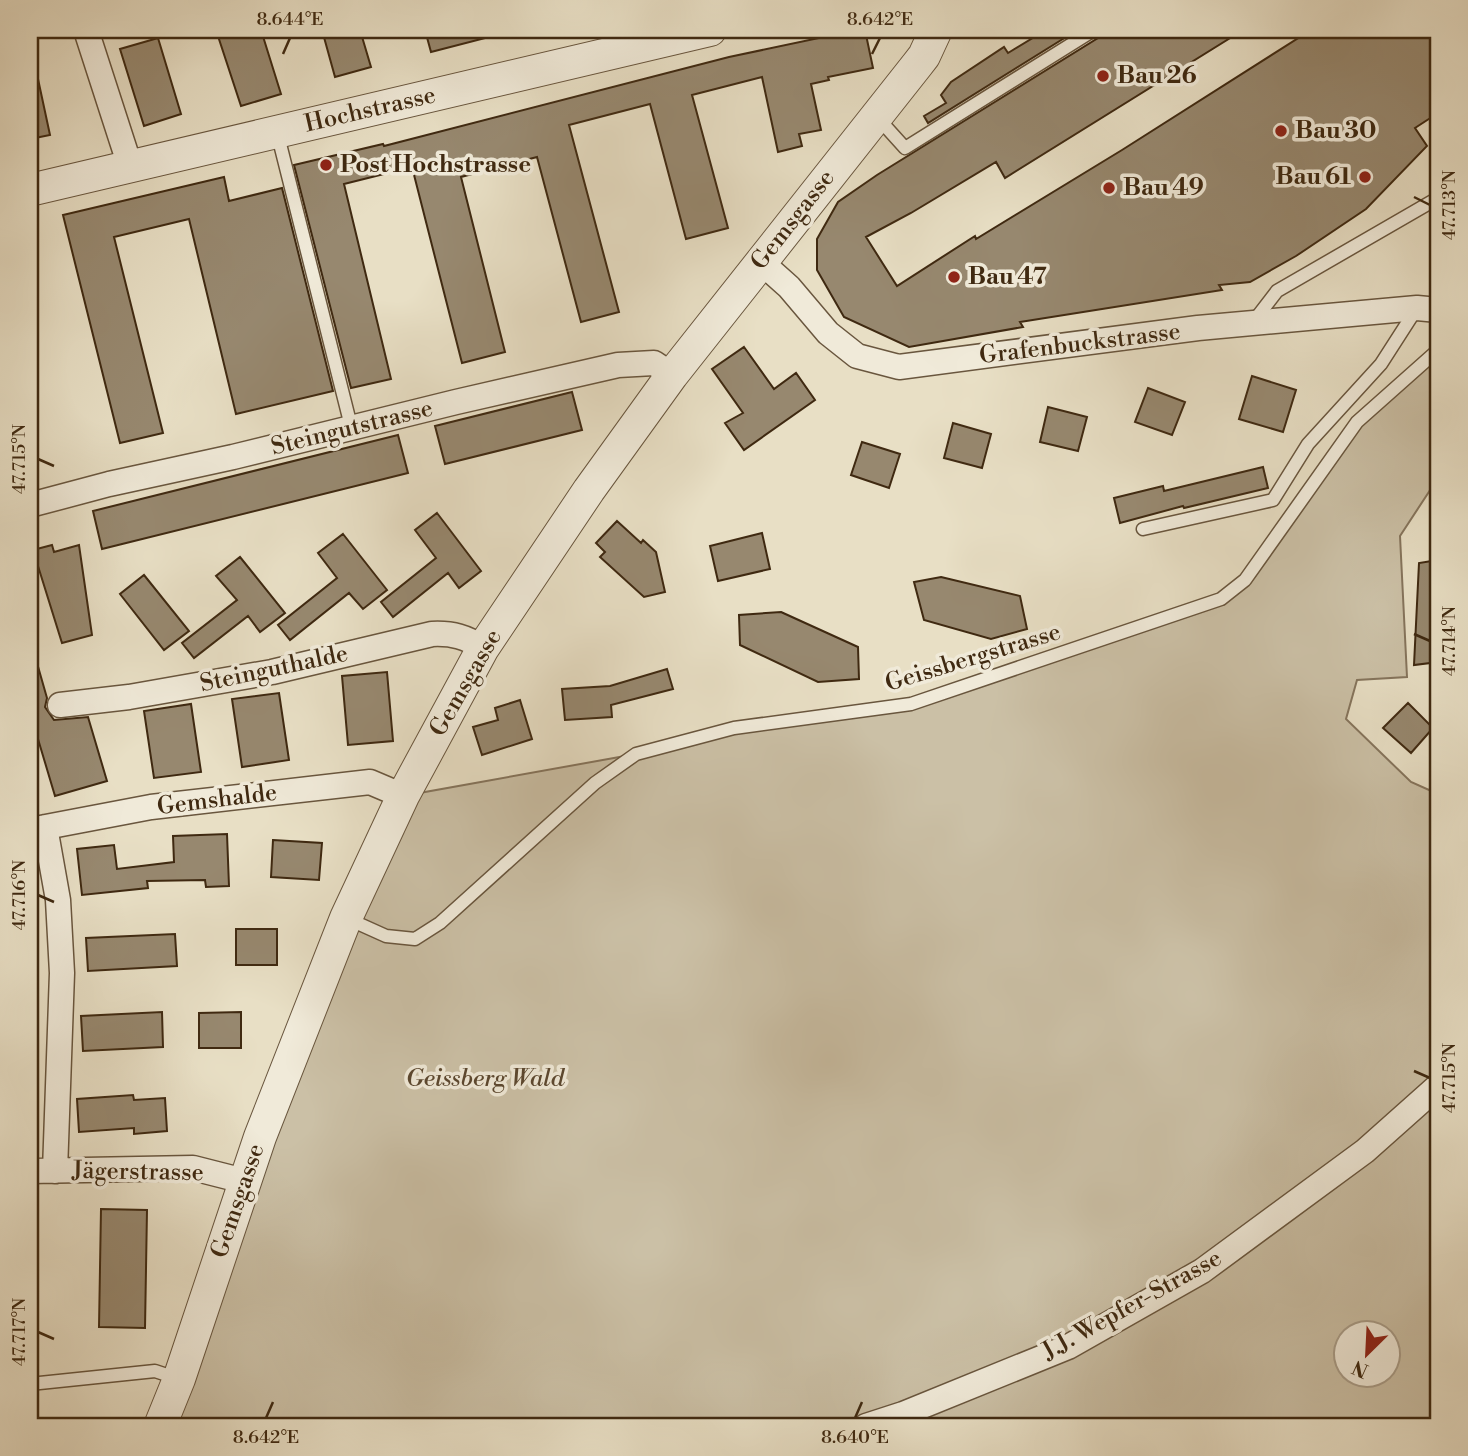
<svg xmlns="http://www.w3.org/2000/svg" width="1468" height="1456" font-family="'Libre Bodoni',serif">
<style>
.green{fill:#cbc0a6;stroke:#85745c;stroke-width:2;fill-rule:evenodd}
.building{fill:#97886f;stroke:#3f2911;stroke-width:2}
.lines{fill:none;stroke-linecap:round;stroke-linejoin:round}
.service-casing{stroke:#69563e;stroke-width:15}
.minor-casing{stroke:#69563e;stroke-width:27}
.tertiary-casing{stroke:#69563e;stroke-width:34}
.service{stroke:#f0ead9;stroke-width:12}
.minor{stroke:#f0ead9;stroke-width:24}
.tertiary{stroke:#f0ead9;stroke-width:32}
.ticks{fill:none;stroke:#3f2911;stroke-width:2.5}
.poi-dot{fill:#8f2418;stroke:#f0ead9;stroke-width:2.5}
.labels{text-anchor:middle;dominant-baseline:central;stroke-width:7;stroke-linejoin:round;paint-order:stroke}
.poi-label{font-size:24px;font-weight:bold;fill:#3f2911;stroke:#f0ead9;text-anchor:start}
.street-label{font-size:24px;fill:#3f2911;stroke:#f0ead9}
.park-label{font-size:24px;font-style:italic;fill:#5b472f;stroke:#f0ead9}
.neatline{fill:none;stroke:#3f2911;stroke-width:2.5}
.ticks-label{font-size:18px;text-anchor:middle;fill:#3f2911}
</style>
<rect width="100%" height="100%" fill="#e8dfc5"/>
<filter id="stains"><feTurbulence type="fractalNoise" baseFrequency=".00286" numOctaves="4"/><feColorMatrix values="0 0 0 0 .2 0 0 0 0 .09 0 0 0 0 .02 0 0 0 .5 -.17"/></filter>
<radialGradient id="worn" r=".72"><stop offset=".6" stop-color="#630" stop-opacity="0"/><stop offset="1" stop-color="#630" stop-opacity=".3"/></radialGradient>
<path class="green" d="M 1438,350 L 1438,478 L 1400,536 L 1407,677 L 1357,680 L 1346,719 L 1411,782 L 1438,794 L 1438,1426 L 160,1426 L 403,796 L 636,754 L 734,728 L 911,704 L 1221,599 L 1245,580 L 1357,422 ZM 1346,1334 L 1388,1334 L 1388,1376 L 1346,1376 Z"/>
<path class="building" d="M 216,30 L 261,30 L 281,94 L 241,106 Z
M 322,30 L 360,30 L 371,67 L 335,77 Z
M 425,30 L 493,30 L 493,36 L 431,52 Z
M 818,30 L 865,30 L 873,68 L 828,77 L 829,80 L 811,84 L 821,130 L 799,134 L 802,146 L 778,152 L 762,77 L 692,95 L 728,228 L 686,239 L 650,104 L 569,125 L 619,312 L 581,322 L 537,157 L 461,177 L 505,352 L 462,363 L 412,167 L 344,184 L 391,379 L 351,388 L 294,165 L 383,144 L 384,146 L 729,57 L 819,38 Z
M 1046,30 L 1061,30 L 1066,37 L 928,123 L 924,116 L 946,103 L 941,95 L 951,82 L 1004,47 L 1008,53 Z
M 1111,30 L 1243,30 L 1005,178 L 996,162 L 911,213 L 866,237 L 897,286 L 975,236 L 976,239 L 1122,150 L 1311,30 L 1438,30 L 1438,113 L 1415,128 L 1427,146 L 1366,209 L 1296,256 L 1250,282 L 1219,285 L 1222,290 L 1020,322 L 1023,327 L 909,347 L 844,317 L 817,270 L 817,239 L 838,202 L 877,175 Z
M 158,38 L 181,114 L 144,126 L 120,49 Z
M 38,79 L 50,135 L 30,139 L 30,80 Z
M 224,177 L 229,201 L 282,188 L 333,391 L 236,414 L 189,219 L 114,237 L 163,433 L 120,443 L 63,215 Z
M 744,347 L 774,389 L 796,373 L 815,400 L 744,450 L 725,423 L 743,413 L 712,369 Z
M 1252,376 L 1296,390 L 1283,432 L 1239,419 Z
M 1148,388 L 1185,402 L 1172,435 L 1135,422 Z
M 572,392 L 582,430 L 445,464 L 435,426 Z
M 1048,407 L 1087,417 L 1078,451 L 1040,442 Z
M 953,423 L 991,434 L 982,468 L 944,458 Z
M 398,435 L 408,473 L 102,549 L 93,511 Z
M 862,442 L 900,454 L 889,488 L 851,475 Z
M 1263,467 L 1268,488 L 1184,508 L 1183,506 L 1120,523 L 1114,498 L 1163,486 L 1164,491 Z
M 437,513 L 481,571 L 459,588 L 448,573 L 393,617 L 381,602 L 436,558 L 415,530 Z
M 617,521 L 641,543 L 643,540 L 656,552 L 665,592 L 644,597 L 600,557 L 605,552 L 596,543 Z
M 762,533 L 770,569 L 718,581 L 710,546 Z
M 343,534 L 387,590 L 363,609 L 349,593 L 290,640 L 278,625 L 337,578 L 318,553 Z
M 52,545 L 54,552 L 79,545 L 92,635 L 62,643 L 33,550 Z
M 240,557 L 285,613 L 260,632 L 248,616 L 194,658 L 182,643 L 237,600 L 216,576 Z
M 1438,560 L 1438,662 L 1414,665 L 1419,563 Z
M 144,575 L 189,631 L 164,650 L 120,594 Z
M 941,577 L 1020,596 L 1027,629 L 991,639 L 924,620 L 914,582 Z
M 781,612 L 858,647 L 859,679 L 818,682 L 740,645 L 739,615 Z
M 30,656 L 35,656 L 47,698 L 45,707 L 54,720 L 88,717 L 107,781 L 55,796 L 35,729 L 30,731 Z
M 667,669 L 673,689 L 611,705 L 612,717 L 565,720 L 562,689 L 610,686 Z
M 387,672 L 393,741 L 348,745 L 342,676 Z
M 279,693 L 289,760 L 242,767 L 232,699 Z
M 520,700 L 532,739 L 482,755 L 473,727 L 498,720 L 495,708 Z
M 1408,703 L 1433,728 L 1411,753 L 1383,728 Z
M 191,704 L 201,772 L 154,778 L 144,711 Z
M 227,834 L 229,886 L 206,887 L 205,880 L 147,881 L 148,888 L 82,895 L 77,849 L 114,845 L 117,869 L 174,862 L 173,836 Z
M 273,840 L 322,843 L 319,880 L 271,877 Z
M 236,929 L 277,929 L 277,965 L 236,965 Z
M 175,934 L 177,966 L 88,971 L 86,938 Z
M 162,1012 L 163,1047 L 83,1051 L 81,1016 Z
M 241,1012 L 241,1048 L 199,1048 L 199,1013 Z
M 133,1095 L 134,1100 L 165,1098 L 167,1131 L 134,1134 L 134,1128 L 79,1132 L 77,1099 Z
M 101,1209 L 147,1210 L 145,1328 L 99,1327 Z"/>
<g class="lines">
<defs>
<path id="service" d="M 877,117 L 905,148 L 1094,30
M 277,132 L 352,430
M 1254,321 L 1277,291 L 1438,198
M 1143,529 L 1273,500 L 1308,444 L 1381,364 L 1417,308
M 346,918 L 386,936 L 415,939 L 440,923 L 595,783 L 636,754 L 734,728 L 911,704 L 1221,599 L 1245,580 L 1357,422 L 1438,350
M 30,1384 L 155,1371 L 179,1379"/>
<path id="minor" d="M 86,30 L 130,166
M 761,262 L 789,287 L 828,333 L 857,356 L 899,367 L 1198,328 L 1417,308 L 1438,310
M 30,505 L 109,484 L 233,457 L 456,402 L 618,365 L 654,363 L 672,375
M 60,705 L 129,697 L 272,672 L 432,634 C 453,633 466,637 483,648
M 45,827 L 58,900 L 62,973 L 55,1171
M 30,830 L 151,807 L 370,782 L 403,796
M 30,1171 L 193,1168 L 244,1181
M 866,1426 L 903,1414 L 1068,1347 L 1202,1271 L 1365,1151 L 1438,1086"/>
<path id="tertiary" d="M 30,190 L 710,30
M 160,1426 L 179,1379 L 260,1137 L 346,918 L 403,796 L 483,648 L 589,490 L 672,375 L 917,65 L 924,56 L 936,30"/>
</defs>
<use href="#service" class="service-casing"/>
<use href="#minor" class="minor-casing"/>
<use href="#tertiary" class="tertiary-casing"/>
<use href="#service" class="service"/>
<use href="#minor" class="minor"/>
<use href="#tertiary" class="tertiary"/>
</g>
<path class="ticks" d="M 283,54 L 290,38M 872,54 L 880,38M 1414,197 L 1430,205M 38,459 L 54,466M 1414,634 L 1430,641M 38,895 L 54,902M 1414,1071 L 1430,1078M 38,1332 L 54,1339M 266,1418 L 273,1402M 855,1418 L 862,1402"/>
<g class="poi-dot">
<circle cx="1103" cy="76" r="7"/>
<circle cx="1281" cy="131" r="7"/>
<circle cx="326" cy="165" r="7"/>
<circle cx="1365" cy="177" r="7"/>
<circle cx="1109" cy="188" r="7"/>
<circle cx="954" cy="277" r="7"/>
</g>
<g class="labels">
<g class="poi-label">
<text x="1117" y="76">Bau 26</text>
<text x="1295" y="131">Bau 30</text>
<text x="340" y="165">Post Hochstrasse</text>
<text x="1351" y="177" text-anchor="end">Bau 61</text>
<text x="1123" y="188">Bau 49</text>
<text x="968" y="277">Bau 47</text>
</g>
<g class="street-label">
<text transform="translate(370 110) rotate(-13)">Hochstrasse</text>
<text transform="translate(793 220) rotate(-52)">Gemsgasse</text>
<text transform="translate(1080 344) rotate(-7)">Grafenbuckstrasse</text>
<text transform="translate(352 428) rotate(-14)">Steingutstrasse</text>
<text transform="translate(973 658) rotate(-17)">Geissbergstrasse</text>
<text transform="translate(274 669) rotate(-12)">Steinguthalde</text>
<text transform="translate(466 683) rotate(-60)">Gemsgasse</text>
<text transform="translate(217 800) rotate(-7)">Gemshalde</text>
<text transform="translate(138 1172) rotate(1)">Jägerstrasse</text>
<text transform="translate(238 1201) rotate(-71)">Gemsgasse</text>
<text transform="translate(1132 1305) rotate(-29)">J.J. Wepfer-Strasse</text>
</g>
<g class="park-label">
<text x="485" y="1079">Geissberg Wald</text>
</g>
</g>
<rect width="1468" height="1456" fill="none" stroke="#e8dfc5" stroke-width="77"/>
<g transform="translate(1367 1354) rotate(204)"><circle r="33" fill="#f0ead9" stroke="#a99d89" stroke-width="2"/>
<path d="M0-5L12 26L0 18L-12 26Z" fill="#8f2418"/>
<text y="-10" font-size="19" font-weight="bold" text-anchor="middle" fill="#3f2911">N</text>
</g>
<rect x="38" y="38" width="1392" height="1380" class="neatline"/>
<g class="ticks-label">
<text x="290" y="25">8.644°E</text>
<text x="880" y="25">8.642°E</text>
<text transform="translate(1449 205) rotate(-90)" y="6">47.713°N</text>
<text transform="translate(19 459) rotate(-90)" y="6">47.715°N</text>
<text transform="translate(1449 641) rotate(-90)" y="6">47.714°N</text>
<text transform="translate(19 895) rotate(-90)" y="6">47.716°N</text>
<text transform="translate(1449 1078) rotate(-90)" y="6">47.715°N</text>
<text transform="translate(19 1332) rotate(-90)" y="6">47.717°N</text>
<text x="266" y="1443">8.642°E</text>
<text x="855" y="1443">8.640°E</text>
</g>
<rect width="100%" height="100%" filter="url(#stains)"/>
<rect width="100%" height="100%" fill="url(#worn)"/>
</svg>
